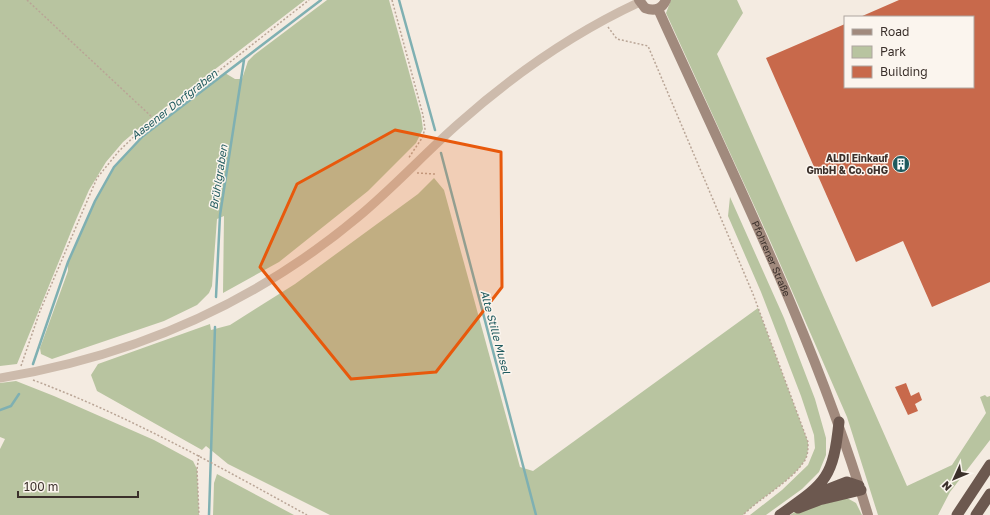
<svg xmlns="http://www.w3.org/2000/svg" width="990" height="515" font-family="'Golos Text',sans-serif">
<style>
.green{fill:#b8c4a0}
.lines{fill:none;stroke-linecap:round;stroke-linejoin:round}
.stream{stroke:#7fb0b2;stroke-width:2.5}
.building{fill:#c8694b}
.path{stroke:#b9a596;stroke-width:1.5;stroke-dasharray:2 2;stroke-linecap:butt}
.tertiary{stroke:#cdbbac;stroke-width:9}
.secondary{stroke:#a18a7d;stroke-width:10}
.trunk{stroke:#6c584f;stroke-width:11}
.marked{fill:#e8590c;fill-opacity:0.2;stroke:#e8590c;stroke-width:3;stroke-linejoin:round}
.labels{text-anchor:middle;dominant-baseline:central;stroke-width:3;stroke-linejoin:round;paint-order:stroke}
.poi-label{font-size:10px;font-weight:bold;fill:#3b302b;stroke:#fbf5ee;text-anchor:end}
.street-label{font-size:10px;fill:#3b302b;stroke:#fbf5ee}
.water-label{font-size:11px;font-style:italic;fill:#1f5a5e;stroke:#fbf5ee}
</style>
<rect width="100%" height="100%" fill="#f4ebe1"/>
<path class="green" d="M 0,0 L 305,0 L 149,120 L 123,142 L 106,162 L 89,190 L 75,222 L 17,364 L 0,366 Z
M 327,0 L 389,0 L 421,115 L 423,129 L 416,143 L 368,191 L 279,262 L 223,293 L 224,216 L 217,219 L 212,286 L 209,293 L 197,305 L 164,321 L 52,359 L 41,354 L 40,348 L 68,271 L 68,262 L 95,201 L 114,167 L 143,136 L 225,73 L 235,79 L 242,79 L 248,61 L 254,55 Z
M 671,0 L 737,0 L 743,13 L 717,54 L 907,486 L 952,465 L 986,413 L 980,397 L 985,395 L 987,397 L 990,396 L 990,440 L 950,492 L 938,515 L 878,515 L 847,417 L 768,236 L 666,13 Z
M 434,178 L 444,190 L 520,467 L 533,471 L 758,308 L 808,442 C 808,450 808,457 803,463 C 790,482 760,498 743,515 L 330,515 L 228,464 L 206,446 L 202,450 L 97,391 L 91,375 L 98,364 L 210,324 L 211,330 L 230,325 L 295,284 L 418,194 Z
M 730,197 L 784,318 L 815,399 L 826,438 L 826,455 L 819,472 L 802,489 L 766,515 L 750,515 L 782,490 L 808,465 L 815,448 L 814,435 L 801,396 L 761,292 L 728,216 Z
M 16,381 L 54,396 L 154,440 L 193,461 L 197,469 L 199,515 L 0,515 L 0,449 L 5,439 L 0,437 L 0,383 Z
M 217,474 L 294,515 L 213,515 L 214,483 Z
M 847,498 L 856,503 L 862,515 L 790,515 L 796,511 Z"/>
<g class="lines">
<path class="stream" d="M 399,0 L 435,130
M 441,153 L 536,515
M 216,297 L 220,215 L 244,60
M 33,364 L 68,262 L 95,201 L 114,167 L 143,136 L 321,0
M 0,410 L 11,406 L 19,394
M 209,515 L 215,327"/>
</g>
<path class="building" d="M 899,0 L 990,0 L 990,282 L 932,307 L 903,241 L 856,262 L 766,58 L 845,24 L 845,87 L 973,87 L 973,17 L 860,17 Z
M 906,383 L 911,396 L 919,392 L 922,400 L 915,404 L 918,411 L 908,415 L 895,387 Z"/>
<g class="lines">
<path class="path" d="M 27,0 L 154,119
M 392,0 L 423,115 L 425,129 L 422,138 L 408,159
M 608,27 L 617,39 L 648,46 L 753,294 L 808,442 C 808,450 808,457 803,463 C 790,482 760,498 743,515
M 417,173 L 435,174
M 21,366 L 40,311 L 97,178 L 119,151 L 145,126 L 192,92 L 309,0
M 33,380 C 129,416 218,466 307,515
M 199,455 L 197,469 L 199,515"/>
<path class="tertiary" d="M 0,378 C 134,356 254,304 358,217 C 393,188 424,154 458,124 C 513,75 573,33 640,2"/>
<g class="secondary">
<path d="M 639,0 L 645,8 C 655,12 662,9 666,0"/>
<path id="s1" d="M 658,9 C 733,175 816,340 868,515"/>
</g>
<path class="trunk" d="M 811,496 L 847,482 L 859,486
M 798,508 L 819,500 L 861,490
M 780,515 C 825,483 833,480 839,422
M 957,515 L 990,465
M 976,515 L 990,494"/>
</g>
<path class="marked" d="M 395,130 L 501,152 L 502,287 L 436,372 L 351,379 L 260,267 L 297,184 Z"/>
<defs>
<symbol id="building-disc" viewBox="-11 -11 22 22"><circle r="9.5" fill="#1f5a5e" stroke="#fbf5ee"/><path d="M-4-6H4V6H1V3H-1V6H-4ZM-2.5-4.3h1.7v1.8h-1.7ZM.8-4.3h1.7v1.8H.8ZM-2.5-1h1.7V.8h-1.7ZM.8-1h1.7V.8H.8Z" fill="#fff"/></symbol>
</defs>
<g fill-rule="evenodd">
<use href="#building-disc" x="891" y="154" width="20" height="20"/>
</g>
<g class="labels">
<g class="poi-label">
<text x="888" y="158">ALDI Einkauf<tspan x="888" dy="12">GmbH &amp; Co. oHG</tspan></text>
</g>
<g class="street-label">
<text stroke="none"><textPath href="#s1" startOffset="274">Pfohrener Straße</textPath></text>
</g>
<g class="water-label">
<text transform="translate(174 104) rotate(-38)">Aasener Dorfgraben</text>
<text transform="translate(218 177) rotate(-81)">Brühlgraben</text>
<text transform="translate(496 332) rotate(75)">Alte Stille Musel</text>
</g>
</g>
<rect x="844" y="16" width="130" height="72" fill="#fbf5ee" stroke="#aea6a0"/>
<rect x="852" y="29" width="20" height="6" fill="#a18a7d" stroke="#aea6a0"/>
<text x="880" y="36" font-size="12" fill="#3b302b">Road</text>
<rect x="852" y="46" width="20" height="12" fill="#b8c4a0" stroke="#aea6a0"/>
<text x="880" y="56" font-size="12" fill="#3b302b">Park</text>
<rect x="852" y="66" width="20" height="12" fill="#c8694b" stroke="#aea6a0"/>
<text x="880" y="76" font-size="12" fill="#3b302b">Building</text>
<g transform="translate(954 479) rotate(226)" stroke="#fbf5ee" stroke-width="3" paint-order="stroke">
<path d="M0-3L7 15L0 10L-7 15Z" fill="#3b302b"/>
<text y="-6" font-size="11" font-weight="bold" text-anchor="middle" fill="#3b302b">N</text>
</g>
<path d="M18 491v6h120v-6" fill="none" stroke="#3b302b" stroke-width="2"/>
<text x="24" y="491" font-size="12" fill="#3b302b" stroke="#fbf5ee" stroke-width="3" paint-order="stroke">100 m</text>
</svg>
